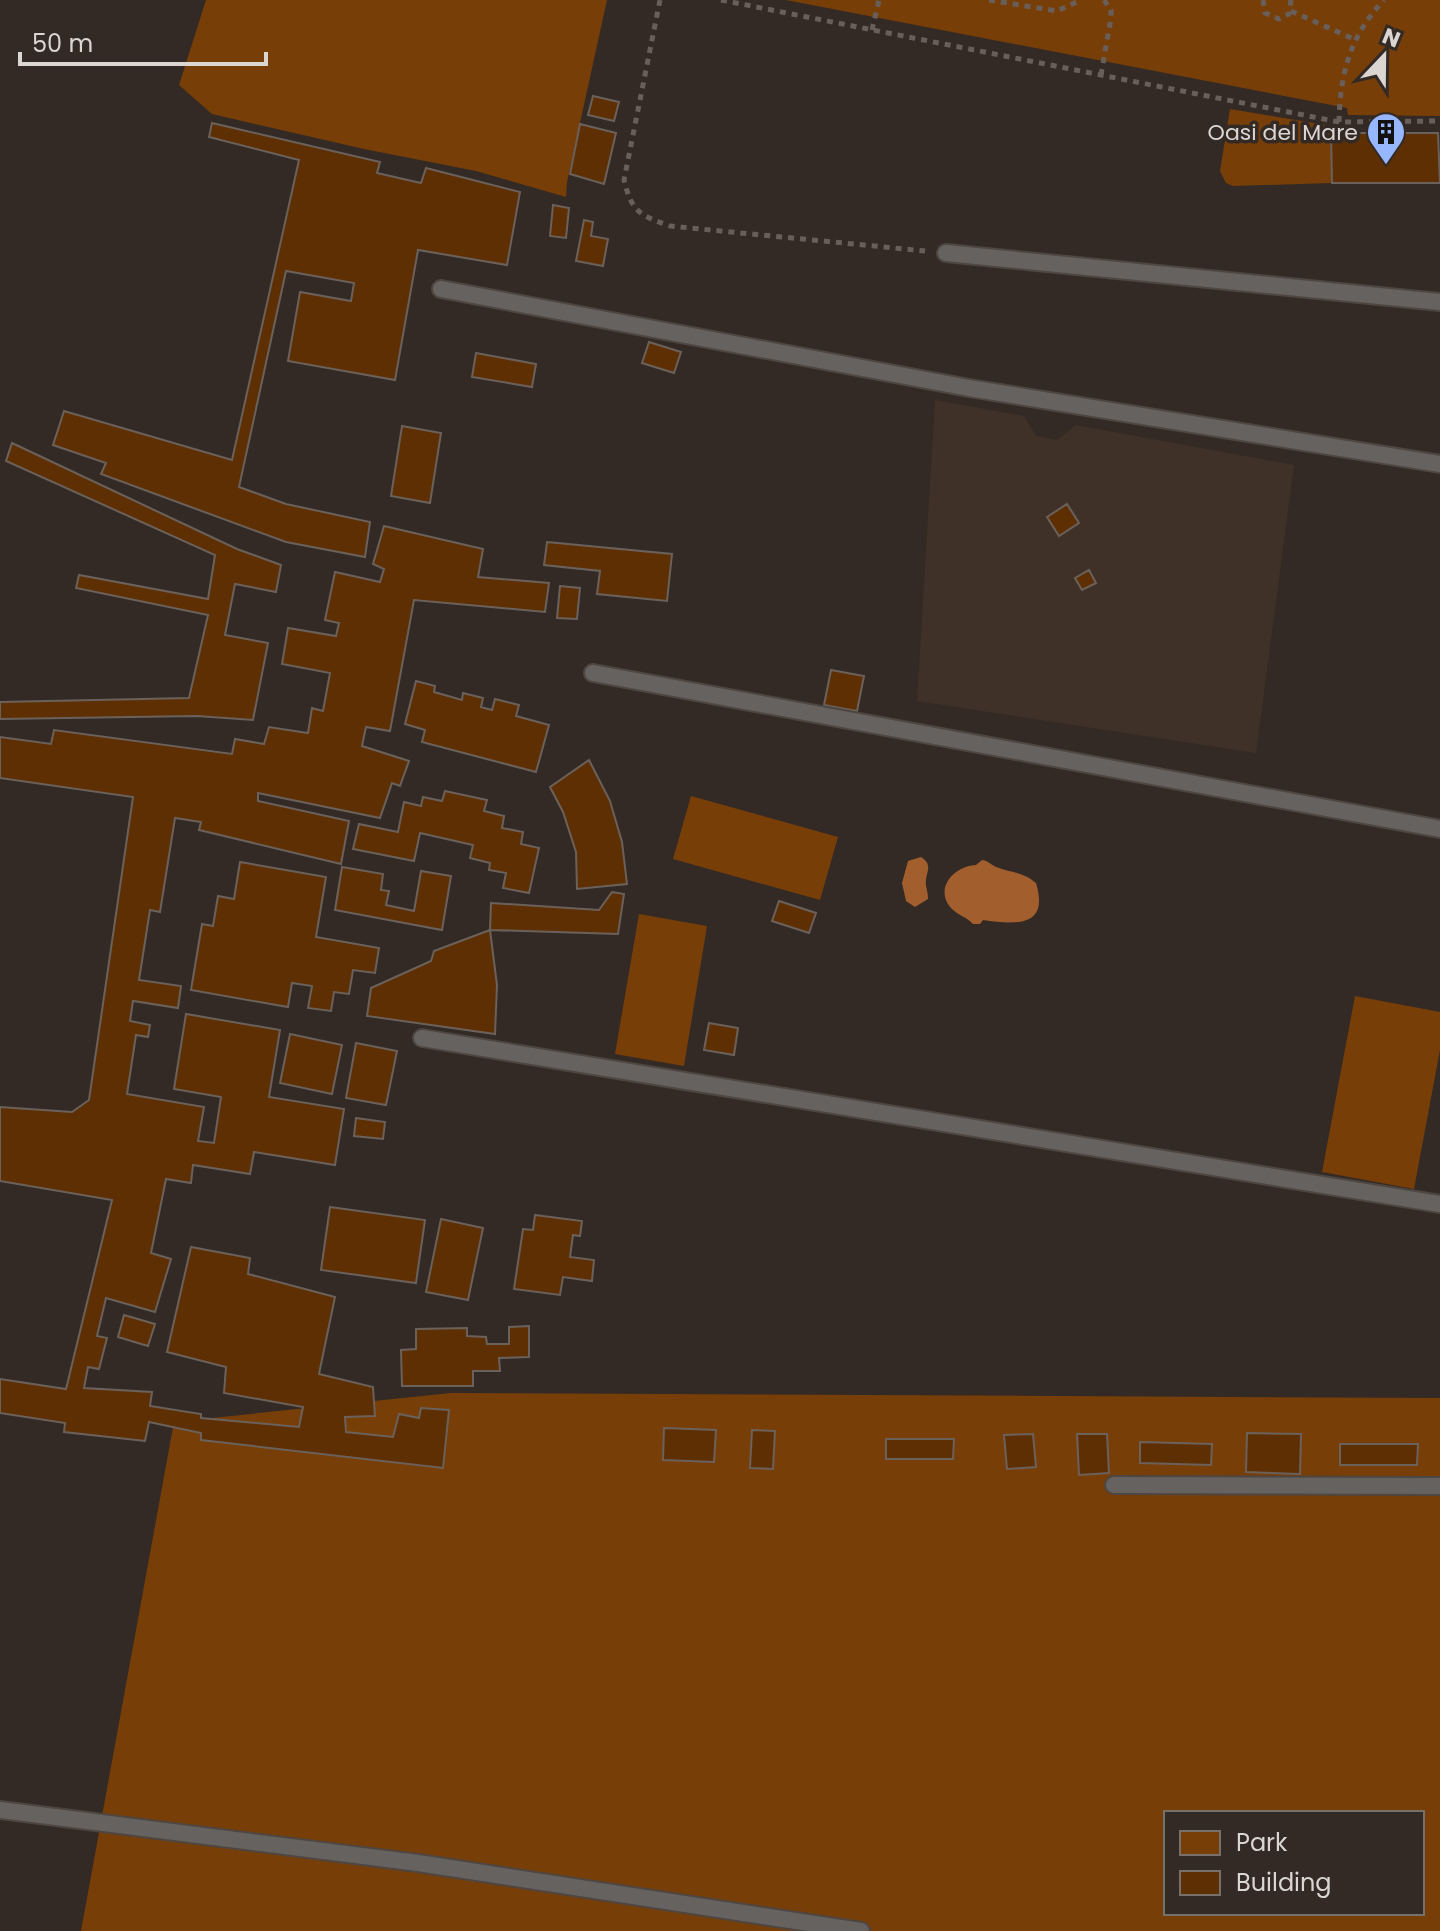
<svg xmlns="http://www.w3.org/2000/svg" width="1440" height="1931" font-family="Poppins,sans-serif">
<style>
.built{fill:#3f3127}
.green{fill:#783e08;fill-rule:evenodd}
.water{fill:#a25f2d}
.building{fill:#5f2f04;stroke:#6b615b;stroke-width:2}
.lines{fill:none;stroke-linecap:round;stroke-linejoin:round}
.lane-casing{stroke:#4e4641;stroke-width:20}
.path{stroke:#685f5b;stroke-width:5;stroke-dasharray:6 6;stroke-linecap:butt}
.lane{stroke:#66625f;stroke-width:16}
.labels{text-anchor:middle;dominant-baseline:central;stroke-width:7;stroke-linejoin:round;paint-order:stroke}
.poi-label{font-size:22px;fill:#dcd6d2;stroke:#332a25;text-anchor:end}
</style>
<rect width="100%" height="100%" fill="#332a25"/>
<path class="built" d="M 935,400 L 1024,416 L 1036,436 L 1057,440 L 1076,425 L 1294,465 L 1256,753 L 917,701 Z"/>
<path class="green" d="M 206,0 L 607,0 L 567,182 L 566,197 L 476,171 L 364,149 L 212,114 L 179,85 Z
M 786,0 L 1440,0 L 1440,116 L 1348,115 L 1347,108 Z
M 1230,109 L 1332,126 L 1332,183 L 1233,186 L 1226,183 L 1220,171 Z
M 691,796 L 838,837 L 820,900 L 673,859 Z
M 639,914 L 707,926 L 684,1066 L 615,1054 Z
M 1355,996 L 1440,1012 L 1440,1050 L 1414,1189 L 1322,1172 Z
M 451,1393 L 1440,1398 L 1440,1931 L 81,1931 L 174,1422 ZM 1166,1813 L 1422,1813 L 1422,1913 L 1166,1913 Z"/>
<path class="water" d="M 921,857 C 935,866 924,873 926,886 C 927,890 928,894 928,899 L 915,907 L 906,901 L 902,883 L 908,861 Z
M 982,860 C 990,861 991,866 999,868 C 1013,873 1023,872 1036,883 C 1050,929 1013,924 983,920 L 980,924 L 973,924 C 967,917 959,916 952,909 C 933,889 954,866 976,865 Z"/>
<path class="building" d="M 593,96 L 619,102 L 614,121 L 588,115 Z
M 212,123 L 380,162 L 377,173 L 421,183 L 426,168 L 520,192 L 507,265 L 418,250 L 395,380 L 288,361 L 300,292 L 351,301 L 354,283 L 286,271 L 239,487 L 286,504 L 370,522 L 365,557 L 286,542 L 101,474 L 106,463 L 53,445 L 64,411 L 232,460 L 299,160 L 209,137 Z
M 580,124 L 616,133 L 604,184 L 570,174 Z
M 1331,133 L 1438,133 L 1440,183 L 1332,183 Z
M 553,205 L 569,208 L 566,238 L 550,236 Z
M 584,220 L 593,222 L 591,236 L 608,239 L 603,266 L 576,261 Z
M 649,342 L 681,352 L 674,373 L 642,363 Z
M 476,353 L 536,364 L 532,387 L 472,377 Z
M 402,426 L 441,433 L 430,503 L 391,496 Z
M 12,443 L 237,549 L 281,565 L 276,592 L 235,584 L 225,635 L 268,643 L 253,720 L 197,716 L 0,719 L 0,702 L 189,698 L 208,615 L 76,588 L 79,575 L 208,599 L 215,555 L 6,461 Z
M 1067,504 L 1079,523 L 1059,536 L 1047,517 Z
M 384,526 L 483,549 L 478,577 L 549,583 L 545,612 L 414,600 L 390,731 L 366,727 L 362,746 L 409,761 L 400,786 L 392,783 L 380,818 L 258,793 L 258,801 L 349,821 L 341,864 L 199,830 L 201,822 L 175,818 L 160,912 L 150,910 L 139,980 L 181,986 L 178,1008 L 133,1001 L 130,1021 L 150,1025 L 148,1037 L 136,1035 L 127,1094 L 204,1107 L 198,1141 L 214,1143 L 221,1097 L 174,1089 L 186,1014 L 280,1030 L 269,1097 L 344,1109 L 335,1165 L 254,1152 L 250,1174 L 193,1165 L 191,1183 L 166,1179 L 151,1253 L 171,1259 L 155,1312 L 106,1298 L 97,1336 L 107,1338 L 99,1369 L 88,1367 L 84,1388 L 152,1392 L 150,1406 L 201,1414 L 201,1418 L 299,1427 L 303,1407 L 224,1393 L 226,1367 L 167,1352 L 191,1247 L 250,1258 L 248,1274 L 335,1297 L 319,1374 L 373,1387 L 375,1416 L 345,1417 L 346,1432 L 393,1437 L 399,1414 L 419,1418 L 421,1408 L 449,1410 L 443,1468 L 201,1440 L 201,1433 L 149,1422 L 145,1441 L 64,1432 L 65,1423 L 0,1413 L 0,1379 L 66,1389 L 112,1200 L 0,1181 L 0,1107 L 72,1112 L 89,1100 L 133,797 L 0,778 L 0,737 L 51,744 L 54,730 L 232,754 L 235,739 L 264,744 L 269,727 L 308,733 L 312,708 L 323,711 L 330,673 L 282,664 L 288,628 L 336,636 L 339,623 L 325,620 L 335,572 L 380,582 L 384,569 L 373,564 Z
M 547,542 L 672,554 L 667,601 L 597,594 L 600,571 L 544,565 Z
M 1089,570 L 1096,583 L 1082,590 L 1075,578 Z
M 560,586 L 580,588 L 577,619 L 557,618 Z
M 831,670 L 864,676 L 857,711 L 824,705 Z
M 416,681 L 435,686 L 434,692 L 462,700 L 463,693 L 483,698 L 481,707 L 492,710 L 495,699 L 519,705 L 516,716 L 549,725 L 536,772 L 422,742 L 425,730 L 405,724 Z
M 589,760 L 610,801 L 622,842 L 627,884 L 577,889 L 576,852 L 563,812 L 550,787 Z
M 445,791 L 487,800 L 484,811 L 504,816 L 502,828 L 523,832 L 521,844 L 539,848 L 529,893 L 503,888 L 506,873 L 489,870 L 490,863 L 470,858 L 473,845 L 420,833 L 414,861 L 353,849 L 359,824 L 398,832 L 404,802 L 421,806 L 423,797 L 442,801 Z
M 240,862 L 326,877 L 316,937 L 379,948 L 375,973 L 353,970 L 349,994 L 334,992 L 331,1011 L 308,1008 L 312,986 L 292,983 L 288,1007 L 191,990 L 202,924 L 213,926 L 218,896 L 234,899 Z
M 342,867 L 383,874 L 381,890 L 389,891 L 386,905 L 414,911 L 421,871 L 451,876 L 442,930 L 335,910 Z
M 612,892 L 624,894 L 618,934 L 490,930 L 491,903 L 599,910 Z
M 779,901 L 816,913 L 809,933 L 772,921 Z
M 490,930 L 497,985 L 495,1034 L 367,1016 L 371,988 L 431,961 L 434,951 Z
M 709,1023 L 738,1028 L 734,1055 L 704,1050 Z
M 290,1034 L 342,1045 L 332,1094 L 280,1083 Z
M 356,1043 L 397,1051 L 386,1105 L 346,1098 Z
M 356,1118 L 385,1122 L 383,1139 L 354,1136 Z
M 330,1207 L 425,1220 L 416,1283 L 321,1270 Z
M 535,1215 L 582,1221 L 580,1236 L 573,1235 L 570,1257 L 594,1260 L 592,1281 L 563,1277 L 560,1295 L 514,1289 L 523,1229 L 533,1230 Z
M 441,1219 L 483,1228 L 468,1300 L 426,1292 Z
M 124,1315 L 155,1324 L 148,1346 L 118,1337 Z
M 529,1326 L 529,1357 L 499,1358 L 500,1371 L 473,1371 L 473,1386 L 402,1386 L 401,1350 L 416,1349 L 416,1329 L 467,1328 L 467,1336 L 486,1337 L 487,1344 L 509,1344 L 509,1327 Z
M 664,1428 L 716,1430 L 714,1462 L 663,1460 Z
M 752,1430 L 775,1431 L 773,1469 L 750,1468 Z
M 1247,1433 L 1301,1434 L 1300,1474 L 1246,1472 Z
M 1033,1434 L 1036,1467 L 1007,1469 L 1004,1435 Z
M 1077,1434 L 1107,1434 L 1109,1473 L 1079,1475 Z
M 886,1439 L 954,1439 L 953,1459 L 886,1459 Z
M 1140,1442 L 1212,1444 L 1211,1465 L 1140,1463 Z
M 1340,1444 L 1418,1444 L 1417,1465 L 1340,1465 Z"/>
<g class="lines">
<defs>
<path id="lane" d="M 946,253 L 1440,302
M 441,289 L 969,388 L 1440,464
M 593,673 L 1440,829
M 422,1038 L 1440,1204
M 1114,1485 L 1440,1486
M 0,1810 L 418,1863 L 861,1931"/>
</defs>
<use href="#lane" class="lane-casing"/>
<path class="path" d="M 660,0 L 624,180 C 632,212 639,215 670,226 L 925,251
M 721,0 L 1339,122 L 1440,121
M 989,0 L 1057,11 L 1081,0
M 1263,0 L 1265,13 L 1279,19 L 1289,14 L 1291,0
M 1291,11 L 1356,40
M 872,30 L 879,0
M 1101,75 L 1111,18 L 1111,10 L 1104,0
M 1339,122 C 1340,74 1350,36 1384,0"/>
<use href="#lane" class="lane"/>
</g>
<defs>
<symbol id="building-pin" viewBox="-11 -11 22 30"><path d="M0 17L-7.5 6A9.5 9.5 0 1 1 7.5 6Z" fill="#96b6fd" stroke="#332a25"/><path d="M-4-6H4V6H1V3H-1V6H-4ZM-2.5-4.3h1.7v1.8h-1.7ZM.8-4.3h1.7v1.8H.8ZM-2.5-1h1.7V.8h-1.7ZM.8-1h1.7V.8H.8Z" fill="#111"/></symbol>
</defs>
<g fill-rule="evenodd">
<use href="#building-pin" x="1364" y="110" width="44" height="60"/>
</g>
<g class="labels">
<g class="poi-label">
<text x="1358" y="132">Oasi del Mare</text>
</g>
</g>
<rect x="1164" y="1811" width="260" height="104" fill="#332a25" stroke="#776f6a" stroke-width="2"/>
<rect x="1180" y="1831" width="40" height="24" fill="#783e08" stroke="#776f6a" stroke-width="2"/>
<text x="1236" y="1851" font-size="24" fill="#dcd6d2">Park</text>
<rect x="1180" y="1871" width="40" height="24" fill="#5f2f04" stroke="#776f6a" stroke-width="2"/>
<text x="1236" y="1891" font-size="24" fill="#dcd6d2">Building</text>
<g transform="translate(1384 56) rotate(22)" stroke="#332a25" stroke-width="6" paint-order="stroke">
<path d="M0-6L14 30L0 20L-14 30Z" fill="#dcd6d2"/>
<text y="-12" font-size="22" font-weight="bold" text-anchor="middle" fill="#dcd6d2">N</text>
</g>
<path d="M20 52v12h246v-12" fill="none" stroke="#dcd6d2" stroke-width="4"/>
<text x="32" y="52" font-size="24" fill="#dcd6d2" stroke="#332a25" stroke-width="6" paint-order="stroke">50 m</text>
</svg>
